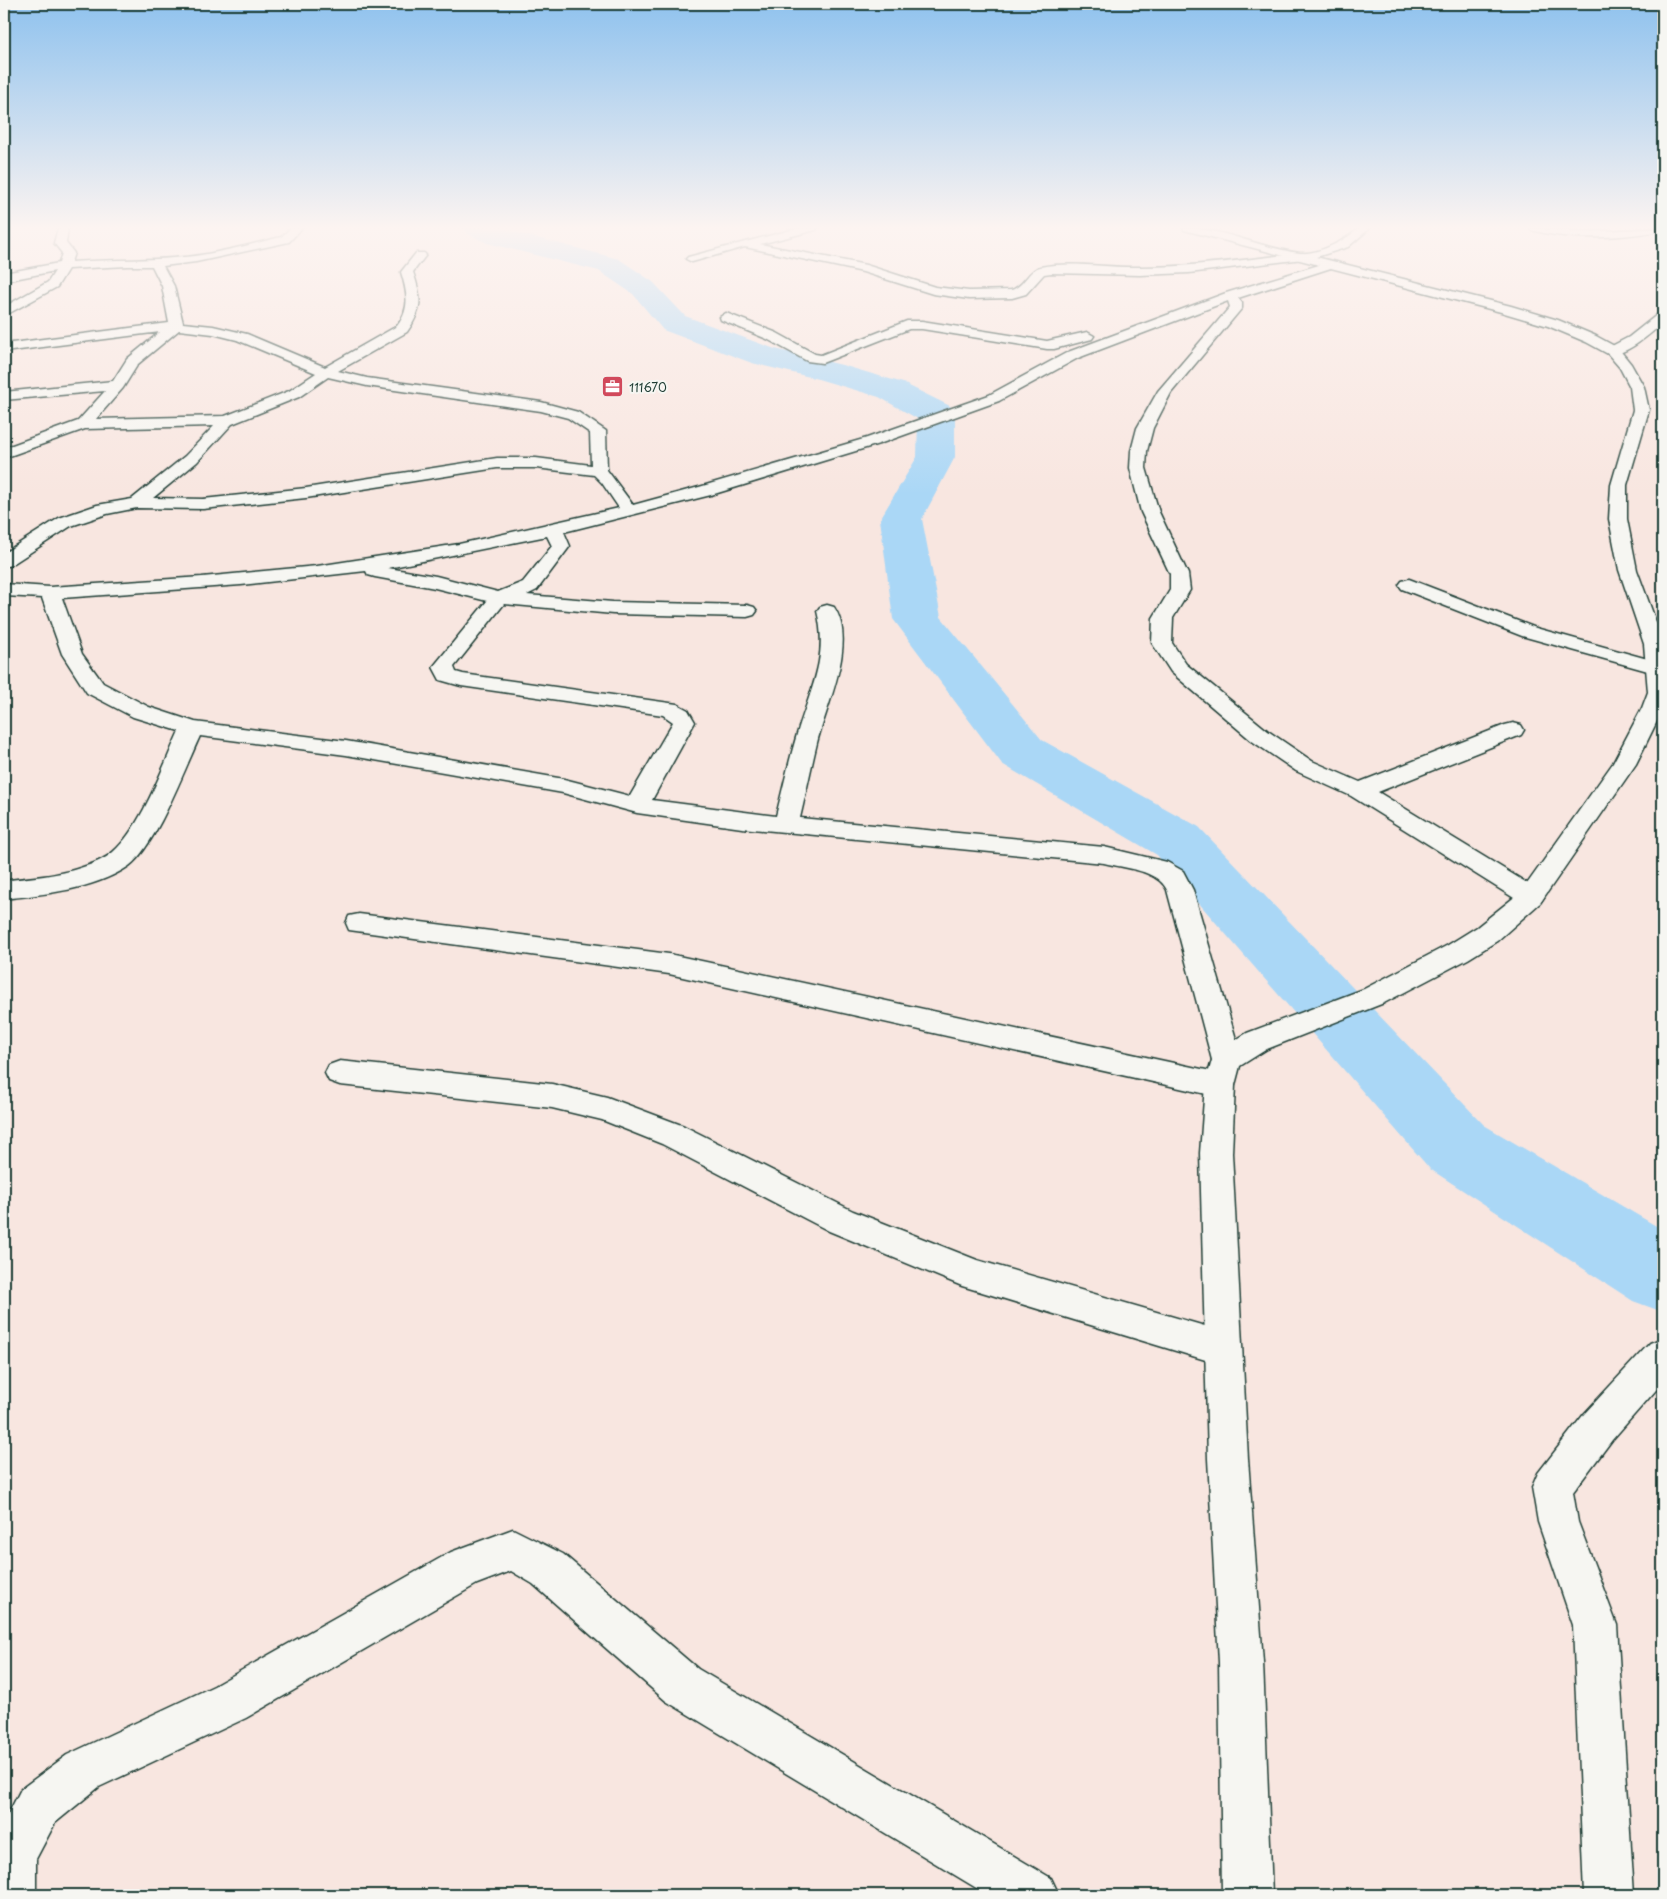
<svg xmlns="http://www.w3.org/2000/svg" width="1667" height="1899" font-family="'Playpen Sans',sans-serif">
<style>
.lines{fill:none;stroke-linecap:round;stroke-linejoin:round}
.river{fill:#aad7f6;fill-rule:evenodd}
.street-casing{stroke:#1f3d34;stroke-width:3}
.secondary-casing{stroke:#1f3d34;stroke-width:3}
.street{fill:#f6f6f2;fill-rule:evenodd}
.secondary{fill:#f6f6f2;fill-rule:evenodd}
.labels{text-anchor:middle;dominant-baseline:central;stroke-width:4;stroke-linejoin:round;paint-order:stroke}
.far-poi-label{font-size:12px;fill:#1f3d34;stroke:#f6f6f2;text-anchor:start}
</style>
<rect width="100%" height="100%" fill="#f8e6e0"/>
<filter id="ink" filterUnits="userSpaceOnUse"><feTurbulence type="fractalNoise" baseFrequency=".02" numOctaves="2"/><feDisplacementMap in="SourceGraphic" scale="10" xChannelSelector="R" yChannelSelector="G"/><feConvolveMatrix kernelMatrix="1 2 1 2 8 2 1 2 1" color-interpolation-filters="sRGB"/></filter>
<g filter="url(#ink)">
<g class="lines">
<path class="river" d="M 464,228 L 498,228 L 619,259 L 653,282 L 685,316 L 775,349 L 842,365 L 903,383 L 950,406 L 955,414 L 955,457 L 922,519 L 941,617 L 1042,740 L 1199,827 L 1484,1125 L 1663,1230 L 1663,1312 L 1633,1301 L 1430,1169 L 1157,855 L 1002,764 L 893,619 L 880,519 L 917,457 L 918,419 L 879,397 L 818,379 L 752,363 L 663,330 L 633,294 L 599,271 L 487,243 L 468,234 Z"/>
<defs>
<path id="street" d="M 58,228 L 68,228 L 66,243 L 74,253 L 71,262 C 112,259 154,261 194,256 C 223,252 253,244 281,237 L 291,228 L 302,228 L 289,242 L 196,262 L 163,266 L 174,286 L 183,323 L 213,326 L 247,334 L 325,367 L 397,326 C 411,308 407,292 401,272 L 416,253 L 424,253 L 426,255 L 413,272 C 422,298 423,309 407,332 L 338,371 L 367,378 L 541,402 L 578,412 L 606,431 L 607,470 L 633,505 L 699,487 L 867,438 L 989,395 L 1068,352 L 1226,293 L 1329,262 L 1337,262 L 1339,264 L 1337,266 L 1238,298 L 1242,303 L 1242,308 L 1171,393 L 1153,428 L 1147,451 L 1146,468 L 1159,512 L 1188,574 L 1190,590 L 1173,618 L 1172,643 L 1186,664 L 1268,731 L 1312,761 L 1360,782 L 1505,725 L 1513,723 L 1521,725 L 1524,730 L 1521,735 L 1378,792 L 1540,891 L 1544,897 L 1540,903 L 1531,906 L 1522,903 L 1351,796 L 1296,771 L 1252,741 L 1171,672 L 1152,643 L 1153,618 L 1170,590 L 1170,574 L 1141,512 L 1130,468 L 1131,451 L 1137,428 L 1158,391 L 1230,307 L 1228,301 L 1078,358 L 999,401 L 879,444 L 711,495 L 564,532 L 570,546 L 537,590 L 527,595 L 613,602 L 747,605 L 754,607 L 757,611 L 754,615 L 747,617 L 613,614 L 504,604 L 454,667 L 456,672 L 463,674 L 677,704 L 688,710 L 695,722 L 652,800 L 776,816 C 783,788 789,761 797,734 C 810,690 829,658 817,611 L 820,607 L 827,605 L 834,607 C 858,642 826,706 817,743 C 811,768 806,793 800,818 L 1104,847 L 1167,862 L 1183,871 L 1193,890 L 1242,1060 L 1238,1068 L 1227,1072 L 1216,1068 L 1212,1060 L 1167,890 C 1158,870 1124,868 1104,863 L 742,828 L 637,813 L 563,793 L 346,755 L 200,736 C 185,768 156,846 129,866 C 94,890 44,894 4,899 L 4,881 C 30,877 58,876 83,867 C 93,864 105,859 113,852 C 142,827 163,766 179,731 L 133,717 L 87,693 L 62,654 L 42,598 L 4,596 L 4,584 L 50,587 L 202,577 L 317,566 L 459,544 L 619,508 L 602,483 L 594,475 L 536,468 L 497,468 L 306,498 L 203,509 L 137,508 L 107,514 L 71,526 L 11,565 L 4,567 L 4,553 L 59,518 L 97,505 L 132,499 L 185,456 L 214,426 L 85,429 L 4,458 L 4,448 L 78,421 L 105,391 L 4,400 L 4,392 L 113,381 L 127,359 L 160,332 L 4,352 L 4,344 L 169,323 L 162,286 L 152,266 L 128,266 L 68,269 L 57,287 L 4,316 L 4,307 L 48,282 L 55,271 L 4,281 L 4,273 L 59,263 L 62,253 L 54,243 ZM 179,330 L 213,334 L 237,340 L 316,373 L 289,391 L 225,416 L 96,419 L 123,388 L 138,364 ZM 328,377 L 367,386 L 541,411 L 568,418 L 590,433 L 591,465 L 536,458 L 497,458 L 306,488 L 203,499 L 153,498 L 197,462 L 232,424 L 299,397 ZM 547,536 L 552,546 L 523,582 L 498,592 L 436,576 L 388,568 ZM 366,571 L 368,575 L 375,577 L 435,588 L 487,601 L 433,667 L 440,680 L 461,686 L 663,715 L 673,722 L 630,796 L 564,779 L 346,741 L 195,722 L 149,707 L 103,683 L 82,654 L 62,598 L 241,585 Z
M 799,228 L 817,228 L 816,230 L 760,244 L 866,265 L 935,287 L 969,291 L 1011,290 C 1024,287 1028,270 1040,267 C 1070,261 1108,268 1139,267 C 1194,267 1249,259 1303,253 L 1309,256 L 1303,259 L 1189,273 L 1140,275 L 1051,273 L 1044,274 L 1026,294 L 1012,298 L 969,299 L 933,294 L 863,272 L 745,247 L 692,262 L 686,259 L 688,257 Z
M 1530,228 L 1582,232 L 1663,228 L 1663,231 C 1618,237 1576,242 1531,230 Z
M 726,313 L 777,333 L 815,354 L 821,355 L 907,321 L 922,321 L 1047,341 L 1087,332 L 1094,336 L 1092,339 L 1054,349 L 1047,349 L 922,329 L 909,329 L 822,363 L 807,361 L 767,339 L 721,320 L 720,317 Z
M 1663,313 L 1663,323 C 1651,333 1624,358 1608,354 L 1606,351 L 1608,348 L 1629,337 L 1658,314 Z
M 1409,579 L 1536,628 L 1662,663 L 1663,670 L 1655,673 L 1522,636 L 1402,589 L 1399,585 L 1402,581 Z
M 359,914 L 669,954 L 1220,1073 L 1231,1076 L 1235,1085 L 1231,1094 L 1220,1097 L 669,974 L 349,930 L 346,923 L 349,916 Z
M 340,1061 L 552,1084 L 607,1097 L 684,1126 L 853,1211 L 977,1260 L 1222,1331 L 1235,1336 L 1240,1348 L 1235,1360 L 1222,1365 L 962,1286 L 829,1231 L 662,1144 L 602,1120 L 552,1108 L 340,1085 L 329,1081 L 325,1073 L 329,1065 Z
M 1663,1338 L 1663,1382 L 1612,1440 L 1573,1492 L 1578,1522 L 1617,1625 L 1634,1895 L 1584,1895 L 1573,1625 L 1538,1522 L 1532,1487 L 1538,1473 L 1584,1414 L 1650,1343 Z
M 513,1529 L 563,1554 L 698,1669 L 1051,1878 L 1059,1895 L 988,1895 L 666,1701 L 533,1584 L 511,1571 L 477,1584 L 246,1718 L 99,1787 L 55,1823 L 36,1859 L 36,1895 L 4,1895 L 4,1822 L 21,1789 L 67,1755 L 214,1686 L 451,1552 Z"/>
<path id="secondary" d="M 1183,228 C 1223,228 1260,248 1300,253 C 1318,255 1346,240 1359,228 L 1370,228 L 1348,247 L 1316,257 L 1511,306 L 1558,320 L 1596,336 L 1618,348 L 1631,364 L 1644,387 L 1649,410 L 1627,485 L 1627,519 L 1637,570 L 1663,641 L 1663,709 L 1636,764 L 1540,903 L 1497,941 L 1468,959 L 1384,1003 L 1267,1049 L 1240,1066 L 1235,1085 L 1232,1153 L 1248,1459 L 1263,1662 L 1272,1895 L 1222,1895 L 1219,1662 L 1208,1459 L 1200,1153 L 1205,1085 L 1212,1060 L 1216,1052 L 1247,1033 L 1364,989 L 1448,945 L 1477,927 L 1522,891 L 1613,763 L 1642,708 L 1648,692 L 1644,644 L 1619,570 L 1609,519 L 1611,485 L 1633,410 L 1630,387 L 1620,368 L 1608,354 L 1586,342 L 1548,326 L 1501,312 L 1184,230 Z"/>
</defs>
<use href="#street" class="street-casing"/>
<use href="#secondary" class="secondary-casing"/>
<use href="#street" class="street"/>
<use href="#secondary" class="secondary"/>
</g>
</g>
<linearGradient id="sky" x2="0" y2="1"><stop stop-color="#8fc2ee"/><stop offset="0.46" stop-color="#fcf4f1"/><stop offset="1" stop-color="#fcf4f1" stop-opacity="0"/></linearGradient>
<rect width="1667" height="494" fill="url(#sky)"/>
<defs>
<symbol id="office-square" viewBox="-11 -11 22 22"><rect x="-9" y="-9" width="18" height="18" rx="4" fill="#d1495b" stroke="#f6f6f2"/><path d="M-6-3h4V-5.5h4V-3h4V5H-6ZM-1-4.5V-3h2v-1.5ZM-6 0V1H6V0Z" fill="#fff"/></symbol>
</defs>
<g fill-rule="evenodd">
<use href="#office-square" x="600" y="374" width="25" height="25"/>
</g>
<g class="labels">
<g class="far-poi-label">
<text x="629" y="387">111670</text>
</g>
</g>
<rect width="1667" height="1899" fill="none" stroke="#f6f6f2" stroke-width="20"/>
<rect x="10" y="10" width="1647" height="1879" fill="none" stroke="#1f3d34" stroke-width="2" filter="url(#ink)"/>
</svg>
